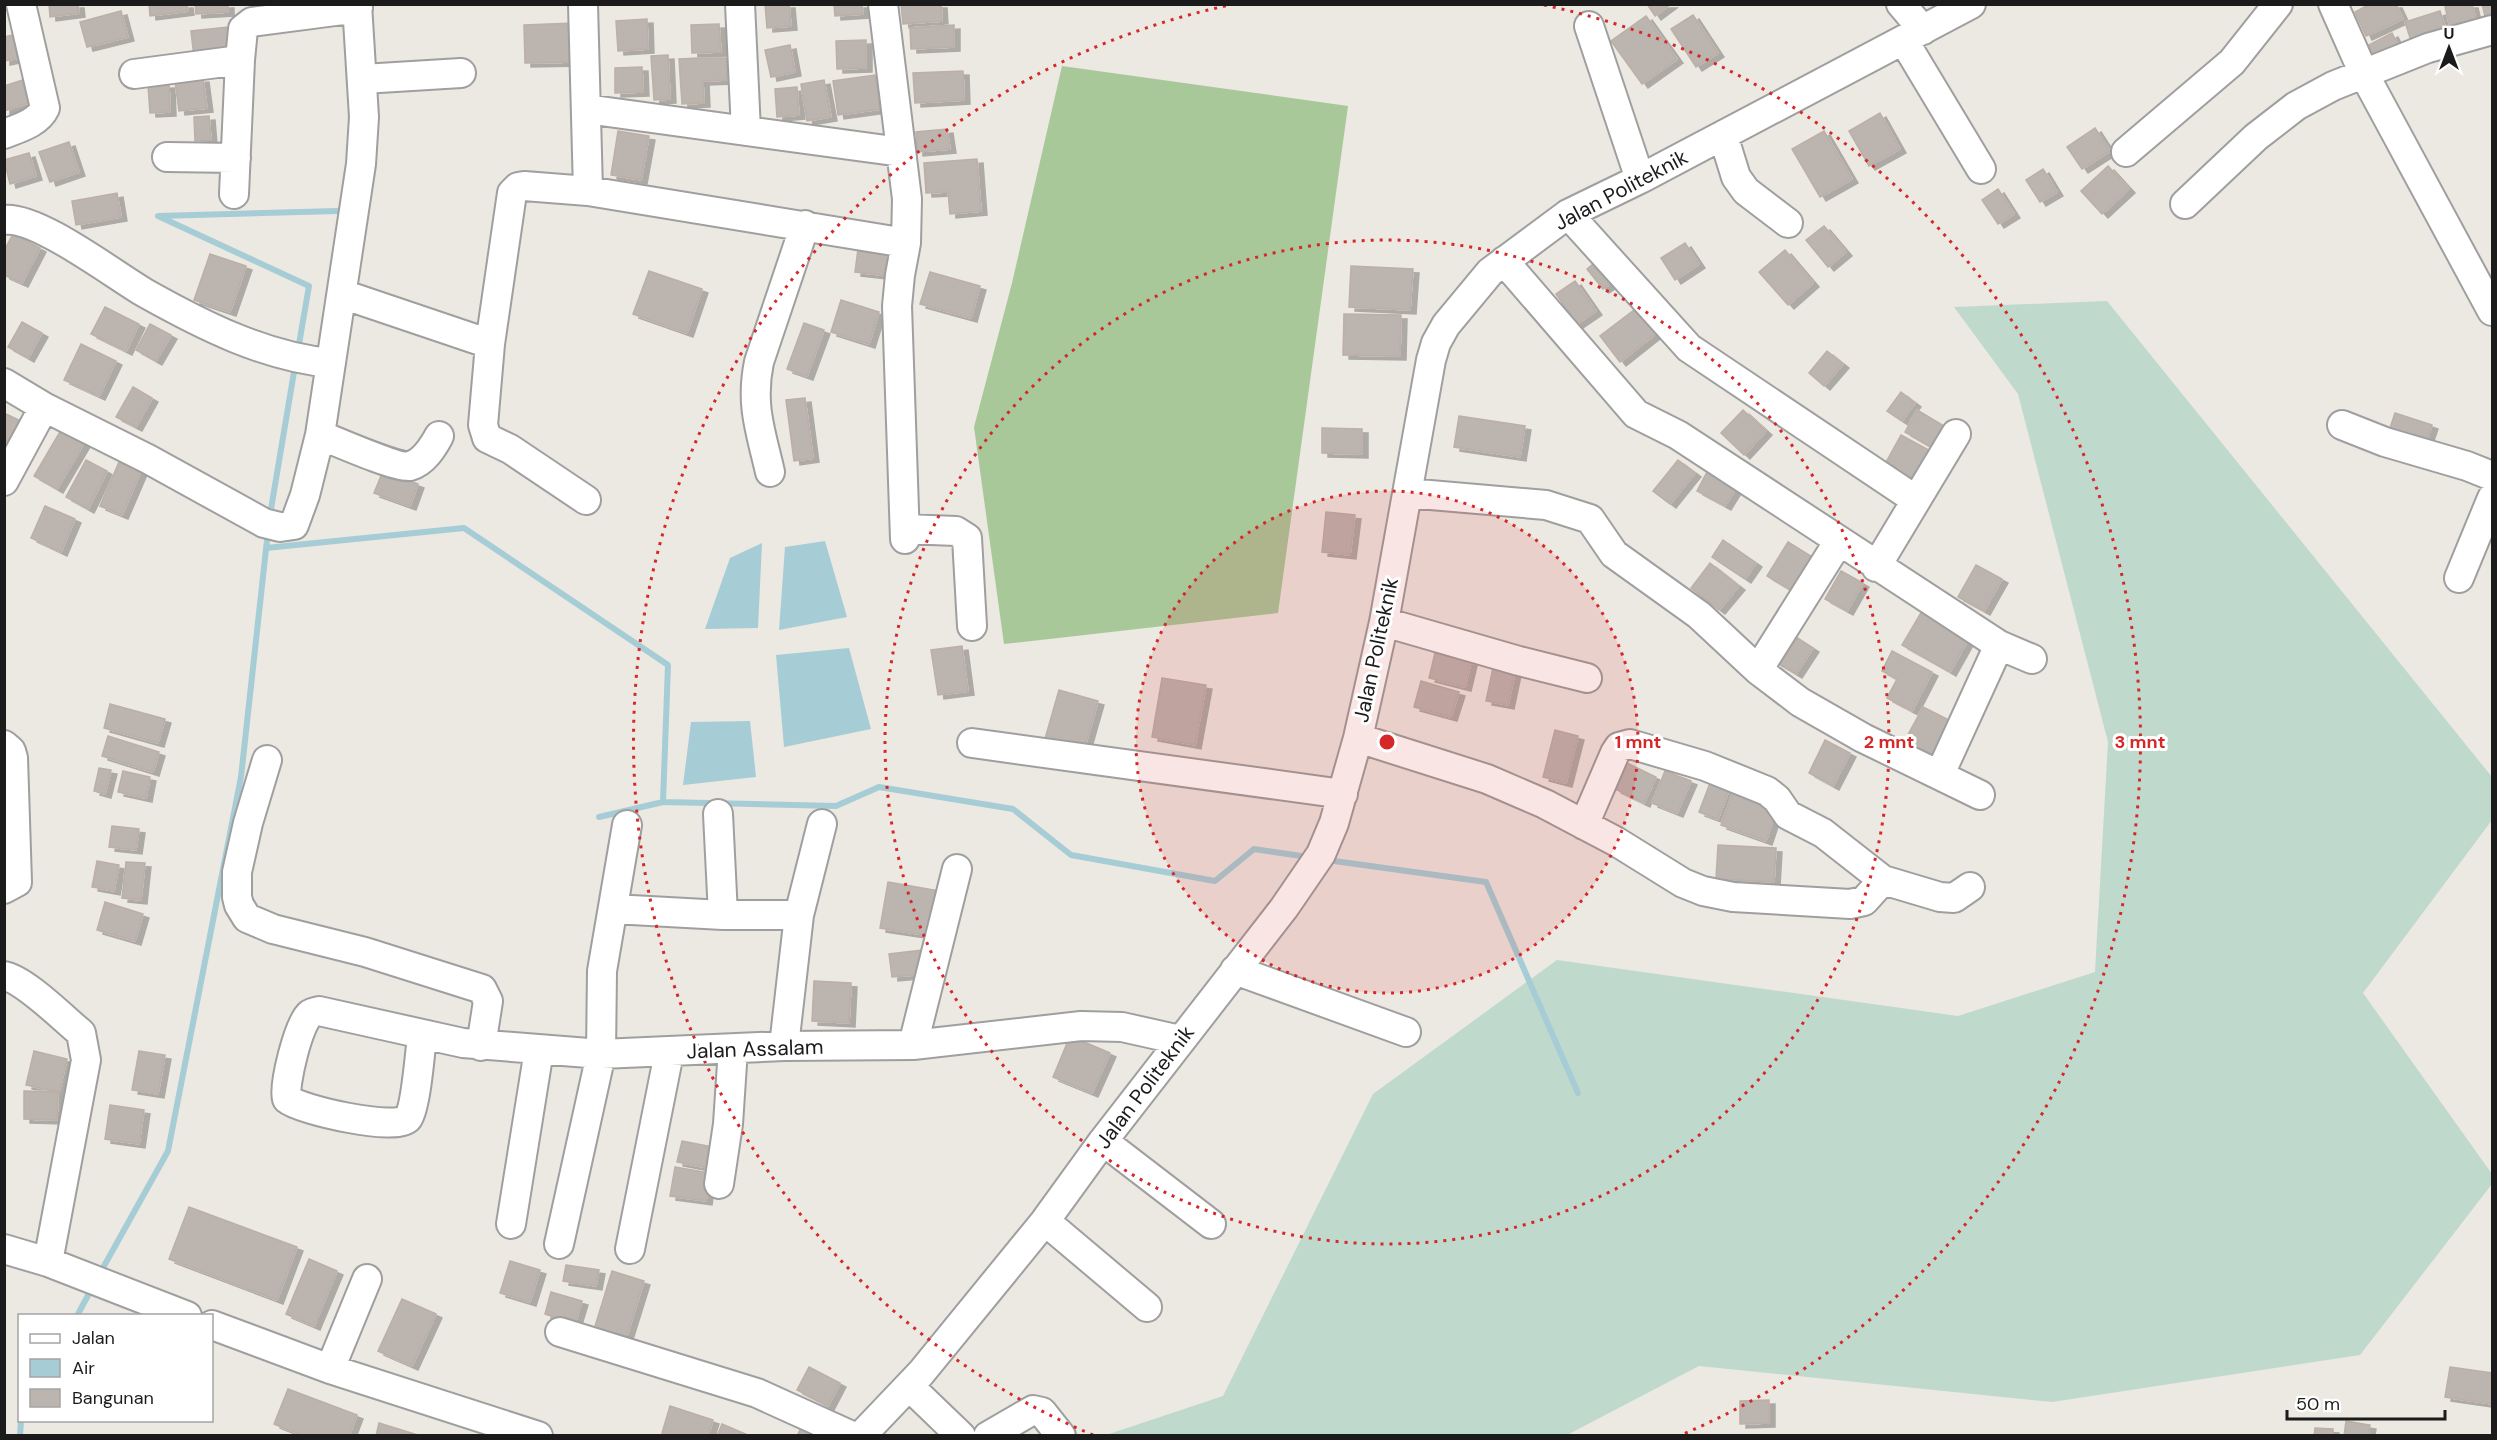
<svg xmlns="http://www.w3.org/2000/svg" width="2497" height="1440" font-family="'DM Sans',sans-serif">
<style>
.forest{fill:#a9c89a}
.wetland{fill:#c0d9cd}
.water{fill:#a6cdd6}
.lines{fill:none;stroke-linecap:round;stroke-linejoin:round}
.stream{stroke:#a6cdd6;stroke-width:6}
.building{fill:#bcb4af;stroke:#bcafa6;stroke-width:1.5;filter:url(#shadow)}
.minor-casing{stroke:#9f9f9f;stroke-width:32}
.minor{stroke:#fff;stroke-width:28}
.ring{fill:none;stroke:#d62828;stroke-width:3;stroke-dasharray:3 6}
.labels{text-anchor:middle;dominant-baseline:central;stroke-width:6;stroke-linejoin:round;paint-order:stroke}
.street-label{font-size:21px;fill:#1b1b1b;stroke:#fff}
.centre{fill:#d62828;stroke:#fff;stroke-width:3}
.ring-label{font-size:18px;text-anchor:middle;font-weight:bold;fill:#d62828;stroke:#fff;stroke-width:6;stroke-linejoin:round;paint-order:stroke}
</style>
<defs>
<filter id="shadow"><feDropShadow dx="6" dy="4" stdDeviation="0" flood-color="#0004"/></filter>
</defs>
<rect width="100%" height="100%" fill="#ece8e2"/>
<path class="forest" d="M 1062,66 L 1348,106 L 1278,613 L 1004,644 L 974,427 L 1012,283 Z"/>
<path class="wetland" d="M 2107,301 L 2492,777 L 2492,820 L 2363,993 L 2492,1174 L 2492,1184 L 2360,1355 L 2052,1402 L 1699,1366 L 1567,1435 L 1106,1435 L 1223,1396 L 1373,1094 L 1557,960 L 1958,1016 L 2095,972 L 2108,742 L 2018,394 L 1954,307 Z"/>
<path class="water" d="M 825,541 L 847,617 L 779,630 L 785,547 Z
M 762,543 L 758,628 L 705,629 L 730,558 Z
M 849,648 L 871,729 L 784,747 L 776,655 Z
M 750,721 L 756,777 L 683,785 L 691,722 Z"/>
<g class="lines">
<path class="stream" d="M 298,350 L 309,286 L 158,216 L 337,211
M 270,515 L 295,366
M 266,548 L 464,528 L 668,665 L 663,802
M 599,817 L 663,802 L 836,806 L 879,787 L 1013,809 L 1071,855 L 1215,881 L 1254,849 L 1308,857
M 1327,860 L 1486,882 L 1578,1093
M 99,1275 L 168,1151 L 241,777 L 268,531
M 77,1316 L 93,1286
M 20,1436 L 21,1420"/>
</g>
<path class="building" d="M 49,4 L 78,4 L 79,13 L 50,17 Z
M 149,4 L 187,4 L 188,11 L 150,16 Z
M 195,4 L 228,4 L 228,12 L 196,14 Z
M 765,4 L 789,4 L 791,26 L 767,28 Z
M 834,4 L 862,4 L 863,14 L 835,16 Z
M 901,4 L 941,4 L 942,21 L 903,24 Z
M 1647,4 L 1671,4 L 1655,16 Z
M 2370,4 L 2396,4 L 2403,19 L 2366,36 L 2355,12 Z
M 2455,4 L 2472,4 L 2477,24 L 2451,30 L 2445,7 Z
M 2482,4 L 2492,4 L 2492,18 L 2486,20 Z
M 121,11 L 128,37 L 87,47 L 80,22 Z
M 2440,11 L 2448,36 L 2413,47 L 2405,22 Z
M 1693,15 L 1718,53 L 1696,67 L 1671,29 Z
M 1646,16 L 1677,59 L 1642,84 L 1611,41 Z
M 647,19 L 648,49 L 618,51 L 616,21 Z
M 575,23 L 577,62 L 525,63 L 524,25 Z
M 719,24 L 721,52 L 692,53 L 691,25 Z
M 954,25 L 954,47 L 911,49 L 910,28 Z
M 228,27 L 231,53 L 194,57 L 191,31 Z
M 2392,33 L 2402,53 L 2373,67 L 2363,48 Z
M 13,35 L 19,58 L 4,61 L 4,37 Z
M 866,40 L 866,68 L 837,69 L 836,41 Z
M 790,45 L 795,72 L 771,77 L 765,50 Z
M 668,55 L 670,99 L 654,100 L 651,56 Z
M 700,58 L 726,58 L 727,80 L 703,81 L 704,103 L 682,104 L 679,59 Z
M 642,67 L 643,92 L 615,93 L 615,68 Z
M 963,71 L 964,100 L 915,103 L 913,73 Z
M 875,75 L 880,109 L 838,115 L 833,81 Z
M 203,78 L 207,108 L 179,111 L 175,81 Z
M 26,79 L 34,101 L 4,111 L 4,86 Z
M 824,80 L 831,117 L 807,121 L 801,84 Z
M 169,84 L 170,112 L 150,113 L 148,85 Z
M 797,87 L 799,115 L 777,117 L 775,89 Z
M 1880,113 L 1900,149 L 1869,166 L 1849,131 Z
M 209,116 L 211,140 L 195,141 L 194,117 Z
M 2095,128 L 2110,151 L 2082,169 L 2067,147 Z
M 947,129 L 950,149 L 917,152 L 916,132 Z
M 618,131 L 649,136 L 641,180 L 611,175 Z
M 1824,131 L 1852,179 L 1820,197 L 1792,149 Z
M 69,142 L 79,172 L 50,182 L 39,152 Z
M 29,153 L 36,176 L 10,184 L 4,160 Z
M 977,159 L 981,211 L 950,214 L 948,192 L 926,193 L 924,163 Z
M 2108,166 L 2129,189 L 2102,214 L 2081,191 Z
M 2043,169 L 2057,192 L 2040,202 L 2026,180 Z
M 1998,189 L 2014,214 L 1998,224 L 1982,200 Z
M 117,193 L 121,217 L 76,225 L 72,201 Z
M 1824,226 L 1846,252 L 1828,267 L 1806,240 Z
M 13,234 L 40,248 L 22,283 L 4,275 L 4,251 Z
M 1685,243 L 1699,264 L 1675,280 L 1661,258 Z
M 858,249 L 893,254 L 890,276 L 855,272 Z
M 1785,250 L 1813,283 L 1788,305 L 1759,272 Z
M 210,254 L 246,266 L 230,312 L 194,300 Z
M 1599,259 L 1616,280 L 1603,289 L 1587,269 Z
M 1351,266 L 1413,269 L 1410,310 L 1349,307 Z
M 649,271 L 702,289 L 687,333 L 633,314 Z
M 930,272 L 980,286 L 971,318 L 920,304 Z
M 1575,281 L 1596,311 L 1577,324 L 1556,294 Z
M 841,300 L 879,312 L 869,344 L 831,332 Z
M 105,307 L 139,324 L 126,351 L 91,334 Z
M 1638,307 L 1658,332 L 1620,362 L 1600,336 Z
M 1344,314 L 1401,315 L 1400,356 L 1343,355 Z
M 22,322 L 42,333 L 28,358 L 8,347 Z
M 804,323 L 824,330 L 807,376 L 787,369 Z
M 150,324 L 171,335 L 156,361 L 136,350 Z
M 81,344 L 116,361 L 99,396 L 64,380 Z
M 1827,351 L 1843,364 L 1824,386 L 1809,373 Z
M 133,387 L 152,398 L 136,427 L 116,417 Z
M 1901,392 L 1915,403 L 1902,421 L 1887,411 Z
M 805,398 L 813,458 L 794,461 L 786,400 Z
M 1743,410 L 1766,431 L 1744,455 L 1721,433 Z
M 1917,410 L 1949,429 L 1936,450 L 1905,432 Z
M 4,413 L 25,423 L 4,465 Z
M 2395,413 L 2432,425 L 2425,446 L 2388,434 Z
M 1459,416 L 1525,426 L 1520,457 L 1454,447 Z
M 1322,428 L 1362,429 L 1362,454 L 1322,453 Z
M 61,430 L 84,443 L 57,489 L 34,476 Z
M 1901,435 L 1936,454 L 1919,484 L 1885,464 Z
M 86,460 L 107,471 L 88,509 L 66,497 Z
M 1678,460 L 1695,473 L 1670,504 L 1653,491 Z
M 119,462 L 141,471 L 122,515 L 100,506 Z
M 383,471 L 418,484 L 410,506 L 374,493 Z
M 1707,472 L 1736,488 L 1725,506 L 1697,491 Z
M 45,506 L 75,519 L 61,552 L 31,538 Z
M 1326,512 L 1355,515 L 1350,555 L 1322,552 Z
M 1723,540 L 1756,563 L 1745,579 L 1712,557 Z
M 1788,542 L 1817,560 L 1797,594 L 1767,576 Z
M 1710,563 L 1739,586 L 1719,610 L 1691,588 Z
M 1976,565 L 2002,579 L 1984,611 L 1958,597 Z
M 1841,571 L 1863,583 L 1847,611 L 1825,599 Z
M 1922,611 L 1969,638 L 1950,672 L 1902,645 Z
M 1791,634 L 1813,648 L 1796,674 L 1774,661 Z
M 962,646 L 968,691 L 938,695 L 931,650 Z
M 1892,651 L 1932,672 L 1912,711 L 1887,698 L 1897,679 L 1882,671 Z
M 1435,653 L 1471,662 L 1465,687 L 1429,678 Z
M 1493,668 L 1515,672 L 1508,705 L 1486,701 Z
M 1162,678 L 1206,685 L 1195,745 L 1152,737 Z
M 1421,681 L 1459,692 L 1451,717 L 1414,707 Z
M 1059,690 L 1098,701 L 1084,750 L 1045,739 Z
M 110,704 L 165,719 L 158,743 L 104,728 Z
M 1923,707 L 1953,722 L 1933,760 L 1903,744 Z
M 1555,730 L 1578,736 L 1566,783 L 1543,777 Z
M 108,736 L 159,752 L 153,772 L 102,756 Z
M 1825,740 L 1850,753 L 1833,786 L 1809,773 Z
M 1627,763 L 1656,777 L 1644,803 L 1615,789 Z
M 99,768 L 111,770 L 105,794 L 94,791 Z
M 123,771 L 150,777 L 146,798 L 118,792 Z
M 1665,771 L 1691,781 L 1677,813 L 1652,803 Z
M 1712,778 L 1731,785 L 1718,819 L 1699,812 Z
M 1733,793 L 1777,808 L 1766,841 L 1721,825 Z
M 112,826 L 139,829 L 136,850 L 109,847 Z
M 1718,845 L 1776,848 L 1774,882 L 1716,879 Z
M 97,861 L 119,865 L 114,891 L 92,887 Z
M 126,862 L 145,863 L 141,900 L 122,898 Z
M 888,882 L 940,891 L 932,936 L 880,928 Z
M 105,902 L 143,914 L 135,941 L 97,930 Z
M 922,950 L 925,974 L 892,977 L 889,954 Z
M 814,981 L 851,983 L 849,1023 L 812,1021 Z
M 1070,1036 L 1110,1053 L 1092,1093 L 1053,1077 Z
M 34,1051 L 67,1059 L 59,1092 L 26,1085 Z
M 139,1051 L 165,1055 L 158,1094 L 132,1090 Z
M 24,1091 L 58,1092 L 57,1120 L 24,1119 Z
M 110,1105 L 144,1110 L 139,1144 L 105,1139 Z
M 682,1141 L 713,1147 L 709,1168 L 677,1162 Z
M 675,1167 L 710,1173 L 706,1201 L 670,1196 Z
M 189,1207 L 297,1247 L 277,1300 L 169,1259 Z
M 309,1259 L 337,1271 L 314,1326 L 286,1314 Z
M 510,1261 L 540,1270 L 530,1302 L 500,1293 Z
M 566,1265 L 599,1270 L 596,1286 L 563,1281 Z
M 612,1271 L 644,1281 L 625,1342 L 593,1333 Z
M 551,1292 L 582,1301 L 575,1324 L 545,1314 Z
M 402,1299 L 436,1314 L 412,1366 L 378,1351 Z
M 809,1367 L 840,1383 L 828,1406 L 797,1390 Z
M 2450,1367 L 2492,1373 L 2492,1404 L 2445,1397 Z
M 288,1389 L 357,1415 L 349,1436 L 304,1436 L 274,1424 Z
M 1769,1400 L 1769,1423 L 1740,1424 L 1740,1401 Z
M 670,1406 L 713,1420 L 708,1436 L 670,1436 L 662,1433 Z
M 2346,1421 L 2370,1425 L 2368,1436 L 2344,1436 Z
M 804,1422 L 830,1436 L 797,1436 Z
M 379,1423 L 421,1436 L 376,1436 Z
M 722,1424 L 750,1436 L 717,1436 Z
M 2315,1428 L 2333,1429 L 2333,1436 L 2314,1436 Z"/>
<g class="lines">
<defs>
<path id="minor" d="M 583,4 L 588,191 L 906,243
M 740,4 L 746,131
M 883,4 L 907,199 L 906,243 L 900,275 L 897,306 L 905,539
M 1901,4 L 1923,30
M 2333,4 L 2364,74 L 2492,311
M 1589,26 L 1640,179
M 1904,41 L 1981,169
M 134,74 L 240,60 L 243,29 L 252,22 L 358,8
M 363,79 L 461,73
M 586,109 L 901,152
M 4,134 C 19,128 38,123 45,108 L 21,4
M 1723,135 L 1736,177 L 1746,191 L 1788,223
M 2126,152 L 2232,62 L 2278,4
M 167,157 L 236,158
M 234,194 L 240,60
M 2185,204 L 2256,137 L 2296,106 L 2333,86 L 2428,48 L 2492,30
M 1568,214 L 1689,348 L 1916,500
M 4,220 C 36,215 114,275 145,293 C 202,325 265,357 331,363
M 1504,261 L 1636,414 L 1678,435 L 1999,645 L 2032,659
M 342,294 L 490,344
M 4,383 L 44,407 L 148,459 L 264,523 L 280,527 L 294,525 L 305,495 L 320,435 L 361,164 L 364,117 L 357,4
M 2342,425 L 2385,442 L 2467,466 L 2492,476
M 320,435 C 335,441 399,469 410,466 C 424,462 433,447 439,436
M 770,472 C 761,432 750,405 759,362 L 805,225
M 4,481 L 44,407
M 1407,493 L 1546,505 L 1590,519 L 1614,554 L 1699,615 L 1758,670 L 1800,702 L 1863,738 L 1980,795
M 586,500 L 510,449 L 487,438 L 483,425 L 490,344 L 512,193 L 518,187 L 524,186 L 588,191
M 906,529 L 956,531 L 967,538 L 972,626
M 1876,567 L 1956,434
M 2459,578 L 2492,498
M 1384,622 L 1519,661 L 1587,678
M 1758,670 L 1839,541
M 1358,738 L 1487,779 L 1545,804 L 1617,842 L 1683,883 L 1703,891 L 1733,897 L 1850,904 L 1864,901 L 1883,880
M 972,743 L 1343,794
M 4,745 L 11,751 L 13,758 L 17,882 L 4,889
M 267,760 L 248,823 L 237,872 L 237,897 L 239,905 L 247,918 L 273,929 L 365,952 L 482,989 L 488,1001 L 481,1046
M 1940,774 L 1999,645
M 718,814 L 723,915
M 1584,825 L 1615,753 L 1619,747 L 1630,744 L 1705,766 L 1767,791 L 1777,799 L 1788,815 L 1823,833 L 1883,880 L 1940,897 L 1954,898 L 1970,887
M 613,909 L 723,915 L 799,915
M 1235,970 L 1406,1032
M 4,976 C 24,979 64,1019 81,1033 L 86,1060 L 48,1262
M 422,1036 C 420,1052 416,1107 408,1118 C 398,1132 300,1110 287,1099 C 283,1086 299,1022 310,1014 C 313,1012 315,1012 319,1011 L 463,1043 L 601,1054 L 784,1046 L 913,1045 L 1081,1026 L 1122,1027 L 1180,1040
M 913,1045 L 957,869
M 784,1046 L 799,915 L 822,824
M 1103,1141 L 1211,1224
M 719,1184 L 728,1124 L 733,1049
M 1045,1221 L 1147,1307
M 511,1224 L 539,1050
M 559,1244 L 601,1054 L 602,971 L 627,825
M 4,1249 L 48,1262 L 187,1316
M 630,1249 L 669,1053
M 212,1325 L 330,1369 L 538,1436
M 560,1332 L 757,1393 L 852,1436
M 330,1369 L 367,1279
M 909,1386 L 961,1436
M 861,1436 L 921,1373 L 1045,1221 L 1103,1141 L 1284,908 L 1321,854 L 1334,823 L 1358,738 L 1384,622 L 1431,360 L 1436,343 L 1446,325 L 1490,272 L 1568,214 L 1640,179 L 1971,4
M 988,1436 L 1033,1410 L 1042,1412 L 1061,1436"/>
</defs>
<use href="#minor" class="minor-casing"/>
<use href="#minor" class="minor"/>
</g>
<circle cx="1387" cy="742" r="251" fill="#d62828" fill-opacity=".12"/>
<g class="ring">
<circle cx="1387" cy="742" r="251"/>
<circle cx="1387" cy="742" r="502"/>
<path d="M1093 1435A753 753 0 0 1 1230 5M1544 5A753 753 0 0 1 1681 1435"/>
</g>
<g class="labels">
<g class="street-label">
<text transform="translate(1621 190) rotate(-28)">Jalan Politeknik</text>
<text transform="translate(1376 650) rotate(-78)">Jalan Politeknik</text>
<text transform="translate(755 1049) rotate(-2)">Jalan Assalam</text>
<text transform="translate(1145 1087) rotate(-53)">Jalan Politeknik</text>
</g>
</g>
<circle cx="1387" cy="742" r="9" class="centre"/>
<g class="ring-label">
<text x="1638" y="748">1 mnt</text>
<text x="1889" y="748">2 mnt</text>
<text x="2140" y="748">3 mnt</text>
</g>
<rect width="2497" height="1440" fill="none" stroke="#1b1b1b" stroke-width="12"/>
<rect x="18" y="1314" width="195" height="108" fill="#ffffff" stroke="#a4a4a4" stroke-width="1.5"/>
<rect x="30" y="1334" width="30" height="9" fill="#ffffff" stroke="#a4a4a4" stroke-width="1.5"/>
<text x="72" y="1344" font-size="18" fill="#1b1b1b">Jalan</text>
<rect x="30" y="1359" width="30" height="18" fill="#a6cdd6" stroke="#a4a4a4" stroke-width="1.5"/>
<text x="72" y="1374" font-size="18" fill="#1b1b1b">Air</text>
<rect x="30" y="1389" width="30" height="18" fill="#bcb4af" stroke="#a4a4a4" stroke-width="1.5"/>
<text x="72" y="1404" font-size="18" fill="#1b1b1b">Bangunan</text>
<g transform="translate(2449 48)" stroke="#ffffff" stroke-width="4.5" paint-order="stroke">
<path d="M0-4.5L10 22L0 15L-10 22Z" fill="#1b1b1b"/>
<text y="-9" font-size="16" font-weight="bold" text-anchor="middle" fill="#1b1b1b">U</text>
</g>
<path d="M2287 1410v9h158v-9" fill="none" stroke="#1b1b1b" stroke-width="3"/>
<text x="2296" y="1410" font-size="18" fill="#1b1b1b" stroke="#ffffff" stroke-width="4.5" paint-order="stroke">50 m</text>
</svg>
